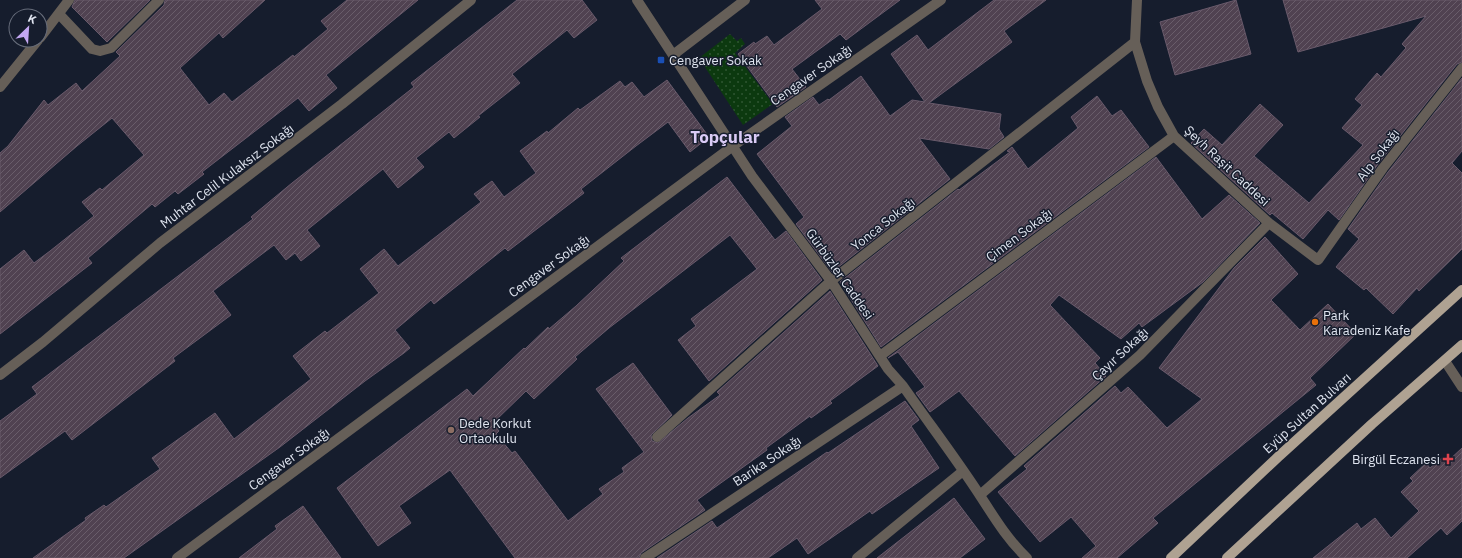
<svg xmlns="http://www.w3.org/2000/svg" width="1462" height="558" font-family="'IBM Plex Sans',sans-serif">
<style>
.grass{fill:url(#grass-dots)}
.building{fill:url(#building-hatch);stroke:#695a6b}
.lines{fill:none;stroke-linecap:round;stroke-linejoin:round}
.minor{stroke:#665f58;stroke-width:10}
.major{stroke:#afa292;stroke-width:10}
.transit-dot{fill:#1a4fb4;stroke:#161d2d;stroke-width:1.5}
.food-dot{fill:#e8710a;stroke:#161d2d;stroke-width:1.5}
.education-dot{fill:#8d6e63;stroke:#161d2d;stroke-width:1.5}
.health-dot{fill:#e0444e;stroke:#161d2d;stroke-width:1.5}
.labels{text-anchor:middle;dominant-baseline:central;stroke-width:3;stroke-linejoin:round;paint-order:stroke}
.poi-label{font-size:13px;fill:#e0e5f0;stroke:#161d2d;text-anchor:start}
.street-label{font-size:13px;fill:#e0e5f0;stroke:#161d2d}
.district-label{font-size:17px;font-weight:bold;fill:#dacbf6;stroke:#161d2d}
</style>
<defs>
<pattern id="grass-dots" width="8" height="8" patternUnits="userSpaceOnUse"><rect width="8" height="8" fill="#0c390f"/><path d="M2 2h.1M6 6h.1" fill="none" stroke="#2f5632" stroke-width="1.8" stroke-linecap="round"/></pattern>
<pattern id="building-hatch" width="6" height="6" patternUnits="userSpaceOnUse"><rect width="6" height="6" fill="#504251"/><path d="M-1 1l2-2M0 6l6-6M5 7l2-2" fill="none" stroke="#695d6a"/></pattern>
</defs>
<rect width="100%" height="100%" fill="#161d2d"/>
<path class="grass" d="M 730,34 L 737,41 L 741,38 L 745,44 L 735,53 L 770,100 L 784,91 L 787,94 L 743,125 L 699,58 Z"/>
<path class="building" d="M 75,0 L 150,0 L 107,42 L 72,7 Z
M 165,0 L 265,0 L 223,38 L 219,33 L 180,68 L 209,105 L 224,93 L 232,102 L 293,55 L 294,57 L 328,29 L 321,21 L 347,0 L 418,0 L 326,75 L 337,88 L 309,111 L 298,98 L 202,172 L 204,174 L 178,194 L 175,191 L 155,207 L 152,204 L 88,258 L 92,263 L 0,334 L 0,269 L 24,250 L 34,263 L 50,251 L 94,216 L 82,202 L 100,188 L 102,190 L 144,155 L 112,118 L 77,146 L 0,212 L 0,153 L 8,146 L 44,100 L 48,105 L 76,83 L 82,91 L 120,56 L 116,52 L 164,5 Z
M 517,0 L 582,0 L 597,20 L 574,38 L 567,30 L 512,74 L 520,83 L 478,116 L 480,117 L 454,138 L 449,132 L 416,158 L 424,167 L 398,188 L 383,169 L 307,230 L 320,246 L 301,261 L 295,253 L 286,260 L 274,245 L 213,291 L 231,315 L 173,358 L 175,361 L 72,440 L 65,431 L 0,478 L 0,421 L 37,394 L 32,387 L 253,219 L 251,217 L 292,183 L 414,87 L 411,83 Z
M 815,0 L 900,0 L 846,40 L 840,34 L 792,69 L 806,87 L 777,107 L 738,54 L 754,42 L 755,44 L 767,36 L 774,45 L 822,9 Z
M 994,0 L 1046,0 L 1004,31 L 1012,42 L 929,103 L 1001,114 L 999,129 L 1004,137 L 989,149 L 919,138 L 950,179 L 832,272 L 796,224 L 804,217 L 757,154 L 792,126 L 785,117 L 813,97 L 819,105 L 828,99 L 829,100 L 861,76 L 890,116 L 912,100 L 925,102 L 891,54 L 917,35 L 928,50 Z
M 1236,0 L 1251,54 L 1175,75 L 1160,22 Z
M 1283,0 L 1462,0 L 1462,62 L 1457,64 L 1378,164 L 1339,220 L 1328,210 L 1303,239 L 1272,213 L 1270,215 L 1191,143 L 1204,129 L 1222,145 L 1260,104 L 1283,125 L 1254,156 L 1309,203 L 1363,145 L 1342,128 L 1362,105 L 1355,99 L 1377,73 L 1381,77 L 1406,48 L 1402,44 L 1426,16 L 1298,52 Z
M 1462,78 L 1462,151 L 1452,163 L 1462,173 L 1462,249 L 1419,291 L 1417,288 L 1393,314 L 1366,288 L 1364,290 L 1336,267 L 1359,239 L 1348,229 L 1388,172 Z
M 667,80 L 709,137 L 690,152 L 668,122 L 636,146 L 581,189 L 584,193 L 508,251 L 505,248 L 434,304 L 431,300 L 395,330 L 410,348 L 404,353 L 365,381 L 280,447 L 124,558 L 33,558 L 86,520 L 85,518 L 104,505 L 106,507 L 160,469 L 152,458 L 215,413 L 234,439 L 311,379 L 293,356 L 325,331 L 327,333 L 379,293 L 360,269 L 384,249 L 398,266 L 481,202 L 474,194 L 492,181 L 504,197 L 536,173 L 520,151 L 547,131 L 548,133 L 578,108 L 580,110 L 620,81 L 625,87 L 632,82 L 644,97 Z
M 1097,96 L 1112,116 L 1121,110 L 1149,147 L 881,347 L 840,282 L 958,189 L 959,190 L 1010,152 L 1007,151 L 1012,147 L 1028,169 L 1078,128 L 1071,117 Z
M 1156,157 L 1202,219 L 1229,195 L 1260,223 L 1203,282 L 1142,327 L 1139,323 L 1121,339 L 1059,295 L 1050,305 L 1100,358 L 1095,363 L 1106,376 L 1015,456 L 959,391 L 930,412 L 916,393 L 925,387 L 898,352 L 888,358 Z
M 727,177 L 775,240 L 786,231 L 822,280 L 709,381 L 678,340 L 696,326 L 691,319 L 757,269 L 730,235 L 609,328 L 575,357 L 577,359 L 534,399 L 526,391 L 493,423 L 499,431 L 496,434 L 512,453 L 515,451 L 568,521 L 603,494 L 599,489 L 624,472 L 622,468 L 644,452 L 596,389 L 633,363 L 672,415 L 651,435 L 652,441 L 658,443 L 688,418 L 720,395 L 717,392 L 830,291 L 878,366 L 830,401 L 832,403 L 811,418 L 810,416 L 766,448 L 767,450 L 697,500 L 705,510 L 641,553 L 639,558 L 515,558 L 450,470 L 399,506 L 411,523 L 378,546 L 337,488 L 467,389 L 473,396 L 524,348 L 525,349 L 548,327 L 549,329 L 576,306 L 624,261 L 621,258 Z
M 1265,237 L 1298,274 L 1271,300 L 1300,330 L 1328,304 L 1356,334 L 1310,378 L 1316,385 L 1153,518 L 1158,523 L 1117,558 L 1082,558 L 1096,546 L 1071,517 L 1040,542 L 998,492 L 1027,469 L 1024,466 L 1115,386 L 1121,393 L 1128,387 L 1167,428 L 1202,399 L 1159,368 L 1234,268 Z
M 905,401 L 919,420 L 911,426 L 939,468 L 872,514 L 870,511 L 808,554 L 797,538 L 768,558 L 657,558 L 712,521 L 717,528 L 827,452 L 828,453 Z
M 1462,448 L 1462,521 L 1447,535 L 1441,528 L 1407,558 L 1313,558 L 1357,523 L 1361,529 L 1375,518 L 1391,538 L 1419,511 L 1401,492 L 1413,481 L 1410,478 L 1426,463 L 1430,468 L 1443,457 L 1447,462 Z
M 954,498 L 985,539 L 960,558 L 877,558 Z
M 303,506 L 341,558 L 239,558 L 277,529 L 275,526 Z"/>
<g class="lines">
<path class="minor" d="M 637,0 L 752,176 L 831,281 L 888,369 L 903,386 C 928,422 955,457 979,494 C 994,517 1007,539 1027,558
M 1137,0 L 1135,42 L 1147,81 L 1158,107 L 1174,136 L 1269,223 L 1318,260 L 1383,168 L 1462,68
M 59,14 L 92,49 L 100,51 L 111,48 L 159,0
M 40,38 L 69,0
M 673,55 L 745,0
M 0,87 L 38,40
M 880,356 L 1174,136
M 1445,361 L 1462,387
M 0,375 L 43,342 L 160,243 L 342,104 L 471,0
M 657,437 L 831,281 L 1135,42
M 980,495 L 1140,355 L 1269,223
M 177,558 L 733,146 L 941,0
M 645,558 L 903,386
M 857,558 L 963,471"/>
<path class="major" d="M 1171,558 L 1278,457 L 1462,290
M 1227,558 L 1372,424 L 1462,345"/>
</g>
<rect class="transit-dot" x="657" y="56" width="8" height="8" rx="2"/>
<circle class="food-dot" cx="1315" cy="322" r="4"/>
<circle class="education-dot" cx="451" cy="430" r="4"/>
<path class="health-dot" d="M1446 453h4v4h4v4h-4v4h-4v-4h-4v-4h4z"/>
<g class="labels">
<g class="poi-label">
<text x="669" y="60">Cengaver Sokak</text>
<text x="1323" y="315">Park<tspan x="1323" dy="15">Karadeniz Kafe</tspan></text>
<text x="459" y="423">Dede Korkut<tspan x="459" dy="15">Ortaokulu</tspan></text>
<text x="1440" y="459" text-anchor="end">Birgül Eczanesi</text>
</g>
<g class="street-label">
<text transform="translate(811 75) rotate(-35)">Cengaver Sokağı</text>
<text transform="translate(1378 155) rotate(-53)">Alp Sokağı</text>
<text transform="translate(1227 166) rotate(43)">Şeyh Raşit Caddesi</text>
<text transform="translate(227 176) rotate(-37)">Muhtar Celil Kulaksız Sokağı</text>
<text transform="translate(883 224) rotate(-38)">Yonca Sokağı</text>
<text transform="translate(1019 235) rotate(-37)">Çimen Sokağı</text>
<text transform="translate(549 266) rotate(-36)">Cengaver Sokağı</text>
<text transform="translate(840 274) rotate(55)">Gürbüzler Caddesi</text>
<text transform="translate(1120 354) rotate(-43)">Çayır Sokağı</text>
<text transform="translate(1307 413) rotate(-42)">Eyüp Sultan Bulvarı</text>
<text transform="translate(289 459) rotate(-36)">Cengaver Sokağı</text>
<text transform="translate(767 461) rotate(-34)">Barika Sokağı</text>
</g>
<g class="district-label">
<text x="725" y="137">Topçular</text>
</g>
</g>
<g transform="translate(28 28) rotate(25)"><circle r="19" fill="#161d2d" stroke="#676d7b"/>
<path d="M0-3L7 15L0 10L-7 15Z" fill="#c3a7f2"/>
<text y="-6" font-size="11" font-weight="bold" text-anchor="middle" fill="#e0e5f0">K</text>
</g>
</svg>
